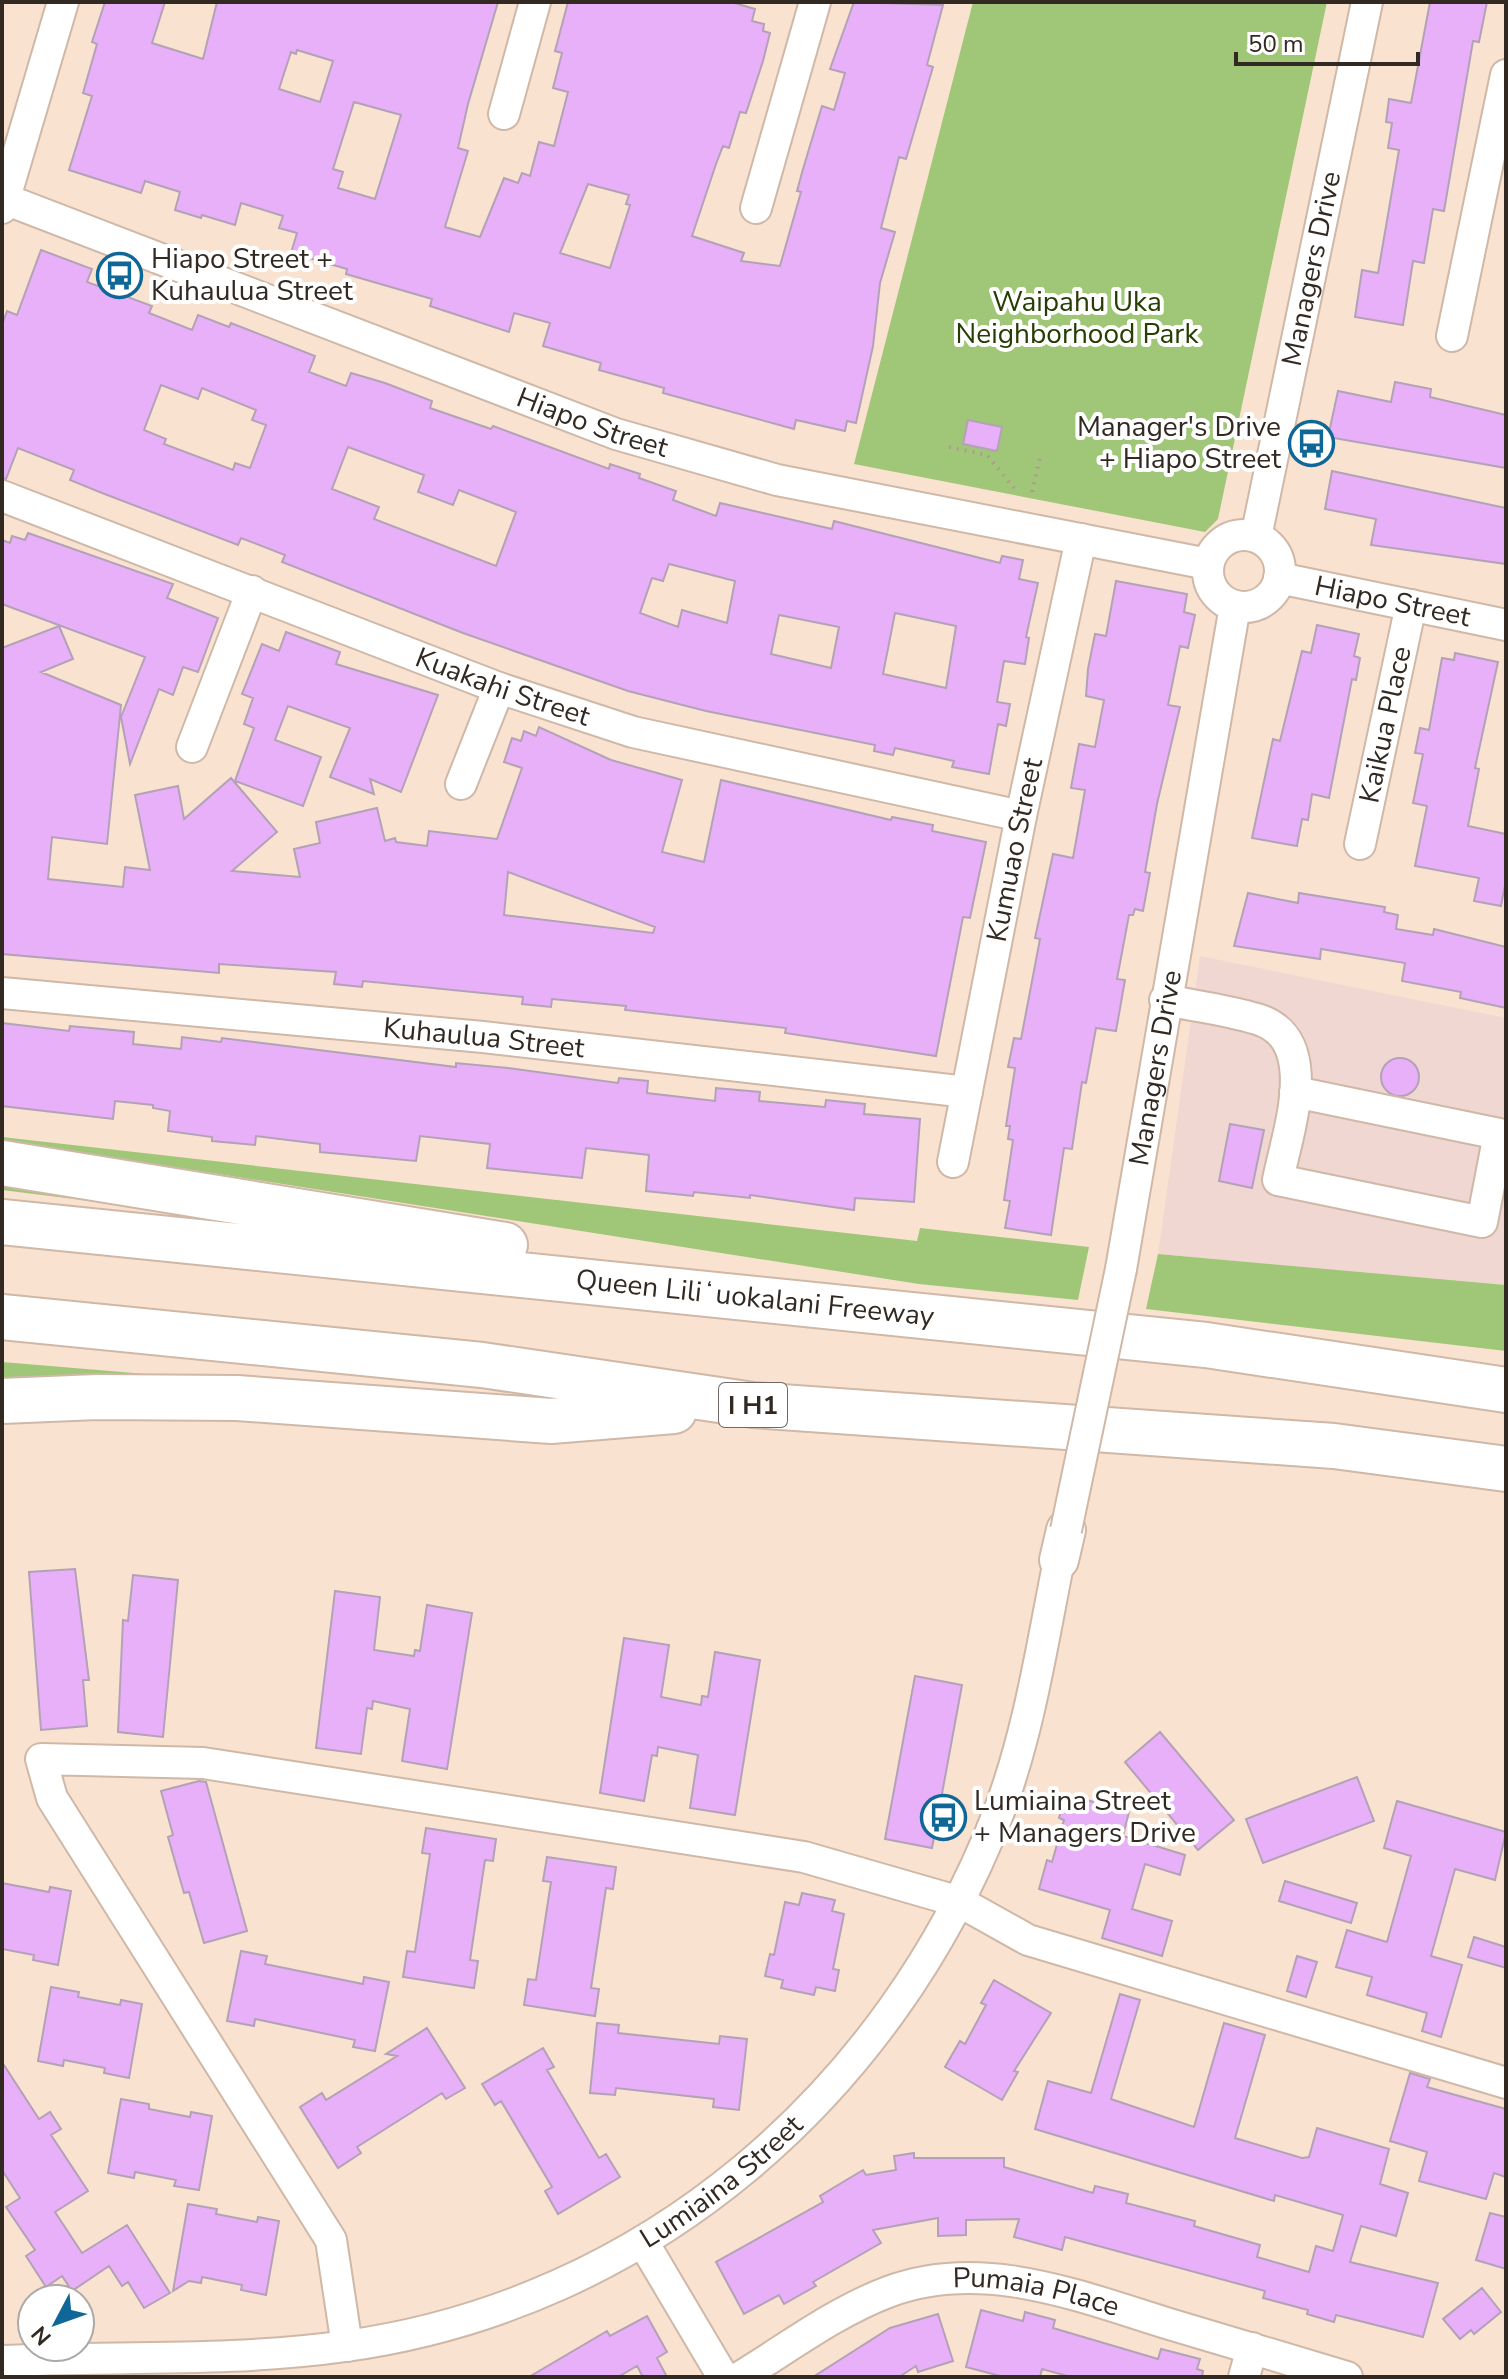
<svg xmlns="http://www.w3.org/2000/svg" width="1508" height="2379" font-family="'Nunito Sans',sans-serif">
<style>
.industrial{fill:#f1d7d2}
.green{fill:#9fc777}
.building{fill:#e8b0f8;stroke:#b3a2b7;stroke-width:2;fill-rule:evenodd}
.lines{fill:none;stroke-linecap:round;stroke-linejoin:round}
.minor-casing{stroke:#cfb8a7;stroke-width:34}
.major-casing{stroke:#cfb8a7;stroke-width:42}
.highway-casing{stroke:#cfb8a7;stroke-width:48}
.path{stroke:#af9c90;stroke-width:4;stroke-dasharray:2 6;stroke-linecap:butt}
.minor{stroke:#fff;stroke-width:30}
.major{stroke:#fff;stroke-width:38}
.highway{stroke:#fff;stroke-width:44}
.minor-bridge-casing{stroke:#cfb8a7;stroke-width:34;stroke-linecap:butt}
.minor-bridge{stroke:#fff;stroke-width:30}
.labels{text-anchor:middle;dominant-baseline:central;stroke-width:8;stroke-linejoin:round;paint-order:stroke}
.shield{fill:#fff;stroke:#706965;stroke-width:2}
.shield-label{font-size:26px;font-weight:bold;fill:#322923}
.poi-label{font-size:28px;fill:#322923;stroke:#fff;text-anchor:start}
.street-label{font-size:28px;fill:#322923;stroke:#fff}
.park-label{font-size:28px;fill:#263e03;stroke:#fff}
</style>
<rect width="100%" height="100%" fill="#fae2d1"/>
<path class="industrial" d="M 1200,956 L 1506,1018 L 1506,1285 L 1158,1254 Z"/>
<path class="green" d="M 973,2 L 1327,2 L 1218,519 L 1205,532 L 854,464 Z
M 2,1137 L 917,1241 L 920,1228 L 1089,1247 L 1078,1300 L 919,1284 L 2,1140 Z
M 2,1180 L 106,1203 L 2,1190 Z
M 1158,1254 L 1506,1285 L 1506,1351 L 1146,1309 Z
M 2,1362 L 242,1382 L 2,1393 Z"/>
<path class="building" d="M 105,2 L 165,2 L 152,43 L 203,59 L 217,2 L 498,2 L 468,104 L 458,148 L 468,151 L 445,227 L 480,237 L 504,178 L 518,183 L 522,173 L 530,176 L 539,142 L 554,146 L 568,92 L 553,88 L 562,53 L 555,51 L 568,2 L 731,2 L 755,9 L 752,21 L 764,24 L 763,31 L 770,33 L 763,61 L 746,113 L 740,112 L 729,148 L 723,146 L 716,164 L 692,236 L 744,253 L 741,261 L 780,266 L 801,192 L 797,191 L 803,169 L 822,106 L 834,110 L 845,73 L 830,69 L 854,2 L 943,5 L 927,65 L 933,67 L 906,159 L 899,157 L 881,228 L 895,232 L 880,283 L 873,346 L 856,423 L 847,421 L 845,431 L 796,420 L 794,429 L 663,393 L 664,388 L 599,370 L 601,363 L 543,346 L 550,323 L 514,313 L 509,332 L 430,306 L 432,299 L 346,274 L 347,269 L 291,253 L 297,233 L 279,228 L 283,216 L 241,203 L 235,225 L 202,215 L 201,218 L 175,210 L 180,192 L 145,181 L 141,193 L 69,170 L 92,96 L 83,93 L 97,44 L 92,42 ZM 297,50 L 333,61 L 320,102 L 279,89 L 291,52 L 296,54 ZM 354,102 L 401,115 L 375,199 L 338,188 L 343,172 L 333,169 ZM 588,184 L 629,195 L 626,204 L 630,205 L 610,268 L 560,253 Z
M 1430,2 L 1487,2 L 1479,42 L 1473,41 L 1444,211 L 1433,209 L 1424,263 L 1413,261 L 1403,325 L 1355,317 L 1362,270 L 1378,273 L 1399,150 L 1388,148 L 1392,123 L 1386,122 L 1389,99 L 1411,103 Z
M 41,250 L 92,269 L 87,282 L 152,306 L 149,313 L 192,330 L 198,315 L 229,327 L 231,323 L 315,356 L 309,372 L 346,386 L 351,373 L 385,383 L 432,401 L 430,408 L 491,429 L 493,426 L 609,469 L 610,464 L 640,474 L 639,478 L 676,491 L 673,500 L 716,516 L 720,503 L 832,529 L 834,521 L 1000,563 L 1002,556 L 1023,560 L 1019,579 L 1038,583 L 1026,637 L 1029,638 L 1025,664 L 1004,661 L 997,702 L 1010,704 L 1006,726 L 998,724 L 989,774 L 952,767 L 954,761 L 895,748 L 893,755 L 874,751 L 875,745 L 706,711 L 628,691 L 463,633 L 282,562 L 285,555 L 241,538 L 238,545 L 102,493 L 70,480 L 74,470 L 18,448 L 6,479 L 2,478 L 2,325 L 7,311 L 17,315 ZM 161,385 L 198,399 L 202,388 L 256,410 L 252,420 L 266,425 L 250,468 L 235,463 L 233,470 L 164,444 L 166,439 L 144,430 ZM 348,447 L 424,475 L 418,492 L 453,505 L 459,490 L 516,512 L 496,566 L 374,519 L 379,507 L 332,489 ZM 669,564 L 735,581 L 727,623 L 682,610 L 678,627 L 640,613 L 652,578 L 663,581 ZM 895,613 L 956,626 L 946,688 L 883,674 ZM 779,615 L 839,627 L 831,668 L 771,654 Z
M 1395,382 L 1431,389 L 1430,397 L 1506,415 L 1506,468 L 1328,437 L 1338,391 L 1391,402 Z
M 968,420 L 1002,427 L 997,451 L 963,444 Z
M 1332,471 L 1506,508 L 1506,564 L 1371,545 L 1376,519 L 1325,509 Z
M 28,533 L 173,584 L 167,598 L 218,618 L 198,672 L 183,667 L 173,695 L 159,689 L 130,764 L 121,717 L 145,657 L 2,604 L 2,540 L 10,543 L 12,536 L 25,540 Z
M 1116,581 L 1187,594 L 1184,612 L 1195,615 L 1188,648 L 1180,646 L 1168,705 L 1180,707 L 1157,804 L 1145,872 L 1150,873 L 1143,911 L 1135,909 L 1133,915 L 1129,915 L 1117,979 L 1125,980 L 1116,1031 L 1096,1028 L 1086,1083 L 1082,1082 L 1072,1149 L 1064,1148 L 1051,1235 L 1005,1228 L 1010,1201 L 1004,1200 L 1013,1140 L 1008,1139 L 1010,1126 L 1006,1126 L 1015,1068 L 1008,1067 L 1014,1038 L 1021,1039 L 1040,939 L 1035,938 L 1053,854 L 1073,858 L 1085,790 L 1071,788 L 1079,744 L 1095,747 L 1104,700 L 1086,696 L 1088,669 L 1095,634 L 1106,636 Z
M 1317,625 L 1359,634 L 1354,656 L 1360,658 L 1356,680 L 1352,679 L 1329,798 L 1312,794 L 1308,820 L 1302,819 L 1297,846 L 1252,838 L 1273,739 L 1280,741 L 1302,651 L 1311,653 Z
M 59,626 L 73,659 L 41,672 L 121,705 L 107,844 L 52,837 L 48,879 L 123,887 L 125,867 L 150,870 L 135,795 L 178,786 L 184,819 L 231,778 L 277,832 L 232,871 L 300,877 L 294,849 L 320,843 L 316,822 L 377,808 L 385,841 L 395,838 L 396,842 L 427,846 L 429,831 L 497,839 L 522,768 L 504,762 L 512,738 L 521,741 L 524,731 L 536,736 L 539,727 L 611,760 L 682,780 L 662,852 L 704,862 L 721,780 L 891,820 L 892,817 L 933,825 L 932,831 L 986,842 L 970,918 L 963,917 L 936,1056 L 785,1033 L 786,1028 L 625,1010 L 626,1006 L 552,999 L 551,1007 L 522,1004 L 523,997 L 363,981 L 362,987 L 334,984 L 336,972 L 219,964 L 219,973 L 2,954 L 2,648 ZM 508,872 L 655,927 L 653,933 L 504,915 Z
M 286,632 L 340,652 L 336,664 L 438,695 L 401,792 L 370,779 L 374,794 L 330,777 L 350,728 L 288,706 L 275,740 L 321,757 L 303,806 L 235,781 L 254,728 L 244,724 L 253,698 L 242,694 L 262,644 L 279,651 Z
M 1455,653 L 1498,662 L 1475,768 L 1479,769 L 1468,826 L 1506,834 L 1506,880 L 1501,906 L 1474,901 L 1479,878 L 1415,866 L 1427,806 L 1413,803 L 1423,754 L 1415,753 L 1420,728 L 1429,730 L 1442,658 L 1454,660 Z
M 1248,893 L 1298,903 L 1299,893 L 1385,907 L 1384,912 L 1398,915 L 1396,929 L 1433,935 L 1434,929 L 1506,947 L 1506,1008 L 1460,998 L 1461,992 L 1402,981 L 1405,963 L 1321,949 L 1320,959 L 1234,946 Z
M 2,1023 L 69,1031 L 70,1026 L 134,1032 L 133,1044 L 181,1049 L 182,1037 L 221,1042 L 222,1038 L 456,1067 L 456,1063 L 508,1068 L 618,1083 L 619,1078 L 648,1081 L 647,1093 L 715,1101 L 716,1088 L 760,1092 L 759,1101 L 825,1107 L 826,1100 L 865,1104 L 864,1114 L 920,1119 L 914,1202 L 855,1198 L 854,1210 L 750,1195 L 750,1198 L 694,1192 L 693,1196 L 646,1191 L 649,1155 L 586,1148 L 582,1178 L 487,1168 L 490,1144 L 420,1136 L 416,1161 L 320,1152 L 320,1144 L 256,1136 L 255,1145 L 212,1141 L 212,1137 L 168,1131 L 170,1111 L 153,1108 L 153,1105 L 115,1101 L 113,1119 L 2,1106 Z
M1381 1077a19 19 0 1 1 38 0a19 19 0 1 1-38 0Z
M 1230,1124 L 1264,1130 L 1252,1188 L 1219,1181 Z
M 75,1569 L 89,1680 L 83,1680 L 87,1726 L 41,1730 L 29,1572 Z
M 133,1575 L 178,1580 L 163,1737 L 118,1732 L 123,1620 L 128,1621 Z
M 335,1591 L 380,1597 L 374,1650 L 414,1656 L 415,1650 L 420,1651 L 427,1605 L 472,1613 L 447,1769 L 402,1761 L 410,1709 L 373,1701 L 372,1709 L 367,1708 L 361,1754 L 316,1748 Z
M 624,1638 L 669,1645 L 661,1697 L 701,1705 L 702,1696 L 708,1697 L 715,1652 L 760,1660 L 735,1815 L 690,1808 L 698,1755 L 658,1747 L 657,1756 L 652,1755 L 644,1801 L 600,1793 Z
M 915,1676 L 962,1685 L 932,1848 L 885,1839 Z
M 1160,1732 L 1234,1820 L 1198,1850 L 1125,1762 Z
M 1357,1777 L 1374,1821 L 1263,1863 L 1246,1819 Z
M 199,1781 L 206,1782 L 247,1931 L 204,1943 L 189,1892 L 184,1893 L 168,1837 L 173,1835 L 161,1791 Z
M 1066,1794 L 1129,1812 L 1123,1836 L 1185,1855 L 1180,1875 L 1145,1864 L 1132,1909 L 1172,1921 L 1162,1956 L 1102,1938 L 1110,1910 L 1039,1889 L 1047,1860 L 1052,1862 L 1064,1820 L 1059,1818 Z
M 1397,1801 L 1506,1832 L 1495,1880 L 1455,1869 L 1431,1956 L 1462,1965 L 1441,2037 L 1422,2031 L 1427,2013 L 1367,1995 L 1372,1977 L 1336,1967 L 1347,1930 L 1387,1942 L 1411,1856 L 1384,1848 Z
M 426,1828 L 496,1839 L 493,1861 L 485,1860 L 470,1960 L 478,1961 L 474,1988 L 403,1977 L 407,1951 L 415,1952 L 430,1854 L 422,1853 Z
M 547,1857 L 616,1867 L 613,1889 L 606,1888 L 591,1988 L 599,1989 L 595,2016 L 524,2005 L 528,1979 L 536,1980 L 551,1882 L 543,1881 Z
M 1285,1881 L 1357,1903 L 1351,1923 L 1279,1901 Z
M 2,1883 L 49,1892 L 50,1887 L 71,1891 L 58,1965 L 33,1960 L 34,1955 L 2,1949 Z
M 802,1893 L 835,1900 L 832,1911 L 844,1914 L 833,1969 L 839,1970 L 835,1991 L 816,1987 L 814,1995 L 781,1988 L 783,1980 L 765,1976 L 770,1954 L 774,1955 L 785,1902 L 799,1905 Z
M 1474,1937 L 1506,1947 L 1506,1968 L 1468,1957 Z
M 241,1951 L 267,1956 L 265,1964 L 363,1984 L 364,1977 L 389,1982 L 375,2051 L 353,2047 L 355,2040 L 255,2019 L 254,2026 L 227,2021 Z
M 1297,1956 L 1317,1962 L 1306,1997 L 1287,1991 Z
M 994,1980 L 1051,2013 L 1014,2071 L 1018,2072 L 1002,2100 L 945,2067 L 960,2041 L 965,2044 L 986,2005 L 981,2003 Z
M 51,1987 L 79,1992 L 78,1997 L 120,2005 L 121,2000 L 142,2004 L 129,2078 L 104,2073 L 105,2068 L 64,2060 L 63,2066 L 38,2061 Z
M 1120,1994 L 1140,2000 L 1111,2099 L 1194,2127 L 1224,2023 L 1265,2035 L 1235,2138 L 1302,2158 L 1309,2157 L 1317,2128 L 1389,2149 L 1380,2184 L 1408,2193 L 1396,2236 L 1361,2226 L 1350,2262 L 1438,2283 L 1423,2337 L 1336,2315 L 1334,2322 L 1307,2314 L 1308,2310 L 1263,2298 L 1265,2291 L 1065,2237 L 1062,2250 L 1014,2237 L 1019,2219 L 966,2220 L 966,2235 L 938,2236 L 938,2218 L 873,2230 L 881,2243 L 813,2282 L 816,2286 L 784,2304 L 779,2295 L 744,2314 L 716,2262 L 823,2202 L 820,2196 L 863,2170 L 866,2175 L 896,2170 L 894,2156 L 914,2153 L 914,2158 L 1004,2158 L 1004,2167 L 1093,2193 L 1095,2186 L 1128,2194 L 1126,2203 L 1195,2221 L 1194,2226 L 1260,2245 L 1257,2257 L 1309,2272 L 1316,2246 L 1333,2251 L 1343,2215 L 1275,2195 L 1274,2201 L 1035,2129 L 1048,2081 L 1091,2093 Z
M 597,2023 L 619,2025 L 618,2033 L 719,2044 L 720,2036 L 747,2039 L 739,2110 L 713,2107 L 714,2099 L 616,2088 L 615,2095 L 590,2093 Z
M 427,2028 L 465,2088 L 446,2099 L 442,2093 L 357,2147 L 361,2153 L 338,2168 L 300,2107 L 322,2093 L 326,2100 L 397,2056 L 386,2054 Z
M 543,2048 L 554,2067 L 547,2070 L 599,2158 L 606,2154 L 620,2177 L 558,2214 L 545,2191 L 552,2187 L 501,2101 L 495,2105 L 482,2084 Z
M 2,2062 L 39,2119 L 50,2112 L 61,2129 L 51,2135 L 88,2191 L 55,2212 L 82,2253 L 127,2225 L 170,2293 L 144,2308 L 128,2282 L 122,2286 L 109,2266 L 72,2291 L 62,2276 L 46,2287 L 26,2256 L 35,2250 L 6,2207 L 20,2198 L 2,2170 Z
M 1410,2073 L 1430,2079 L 1427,2087 L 1506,2109 L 1506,2177 L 1494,2173 L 1486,2199 L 1419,2181 L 1427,2152 L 1390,2141 Z
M 121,2099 L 149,2104 L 149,2109 L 190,2117 L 191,2112 L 212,2116 L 199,2190 L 174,2186 L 176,2180 L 135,2172 L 134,2178 L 108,2173 Z
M 188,2204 L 217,2209 L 216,2214 L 257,2222 L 258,2217 L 279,2221 L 266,2295 L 241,2290 L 242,2285 L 202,2277 L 201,2283 L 189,2281 L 173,2291 Z
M 1490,2213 L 1506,2217 L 1506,2269 L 1476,2260 Z
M 1482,2288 L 1501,2312 L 1474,2334 L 1471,2330 L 1460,2339 L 1443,2319 Z
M 981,2310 L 1023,2321 L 1025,2312 L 1055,2320 L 1053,2328 L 1158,2359 L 1161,2349 L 1200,2359 L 1197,2369 L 1203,2371 L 1202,2377 L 1071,2377 L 1042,2369 L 1040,2377 L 1004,2377 L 966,2367 Z
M 938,2314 L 953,2361 L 918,2372 L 916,2366 L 899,2377 L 813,2377 L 890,2328 Z
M 647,2316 L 667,2352 L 657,2358 L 667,2377 L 643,2377 L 637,2366 L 618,2377 L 529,2377 L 607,2331 L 610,2336 Z"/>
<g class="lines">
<defs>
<g id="minor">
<path d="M 504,114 L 535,2"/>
<path id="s1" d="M 2,198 L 616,434 L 777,480 L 1208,564"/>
<path d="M 2,208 L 63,2"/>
<path d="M 756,208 L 815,2"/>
<path d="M 1452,336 L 1506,75"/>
<path id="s2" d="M 2,496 L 499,688 L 633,732 L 1021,816"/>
<circle cx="1244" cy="571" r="36"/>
<path id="s3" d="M 1256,537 L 1367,2"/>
<path id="s4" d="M 1279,578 L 1506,625"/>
<path d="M 192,747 L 252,591"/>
<path d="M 461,784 L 499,688"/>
<path id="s5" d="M 1360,844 L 1411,605"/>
<path id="s6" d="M 2,993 L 483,1037 L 967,1092"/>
<path d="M 1165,1000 C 1195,1006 1228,1010 1257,1019 C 1323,1039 1287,1133 1278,1180 L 1482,1222 L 1499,1134 L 1295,1092"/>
<path id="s7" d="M 953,1162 L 1021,816 L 1081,539"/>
<path id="s8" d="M 1121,1269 L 1235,606"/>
<path d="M 643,2242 L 723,2377"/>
<path d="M 347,2346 L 331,2240 L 52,1798 L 41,1759 L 203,1763 L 804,1857 L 960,1902 L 1028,1940 L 1506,2083"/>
<path id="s9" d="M 2,2361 C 116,2356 233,2362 346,2346 C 647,2304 889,2094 998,1814 C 1029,1733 1042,1645 1059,1560"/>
<path id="s10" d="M 740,2377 C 788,2348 835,2312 888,2292 C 981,2257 1076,2295 1166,2323 C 1226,2341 1287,2359 1347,2377"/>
<path d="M 1244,2377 L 1252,2348"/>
</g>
<path id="major" d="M 1059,1560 L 1066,1530"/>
<path id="highway" d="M 2,1163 L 505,1245
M 2,1222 L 1206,1345 L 1506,1390
M 2,1317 L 482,1365 L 753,1405 L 1334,1446 L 1506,1469
M 2,1401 L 97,1397 L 237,1398 L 551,1421 L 674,1411"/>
</defs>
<use href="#minor" class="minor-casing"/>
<use href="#major" class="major-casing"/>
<use href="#highway" class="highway-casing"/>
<path class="path" d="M 949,447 L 987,455 L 1014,488
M 1032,492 L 1040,457"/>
<use href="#minor" class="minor"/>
<use href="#major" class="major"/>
<use href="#highway" class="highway"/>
<defs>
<path id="minor-bridge" d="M 1066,1530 L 1121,1269"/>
</defs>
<use href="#minor-bridge" class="minor-bridge-casing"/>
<use href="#minor-bridge" class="minor-bridge"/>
</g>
<defs>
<symbol id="bus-ring" viewBox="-11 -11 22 22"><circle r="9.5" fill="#fff" stroke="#0f6797" stroke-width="1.5"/><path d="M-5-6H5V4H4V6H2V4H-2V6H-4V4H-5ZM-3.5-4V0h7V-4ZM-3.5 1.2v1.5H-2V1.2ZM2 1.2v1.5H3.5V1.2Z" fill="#0f6797"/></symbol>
</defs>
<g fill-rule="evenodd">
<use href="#bus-ring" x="94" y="250" width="51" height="51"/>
<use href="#bus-ring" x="1286" y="418" width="51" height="51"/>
<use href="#bus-ring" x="918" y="1792" width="51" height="51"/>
</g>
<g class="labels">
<rect class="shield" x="719" y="1383" width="68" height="44" rx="6"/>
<g class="shield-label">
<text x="753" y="1405">I H1</text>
</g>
<g class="poi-label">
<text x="151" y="259">Hiapo Street +<tspan x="151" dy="32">Kuhaulua Street</tspan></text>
<text x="1281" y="427" text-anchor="end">Manager's Drive<tspan x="1281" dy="32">+ Hiapo Street</tspan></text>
<text x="974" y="1801">Lumiaina Street<tspan x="974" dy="32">+ Managers Drive</tspan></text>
</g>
<g class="street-label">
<text stroke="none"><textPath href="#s3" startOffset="274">Managers Drive</textPath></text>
<text stroke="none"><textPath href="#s1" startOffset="632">Hiapo Street</textPath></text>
<text stroke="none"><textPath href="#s4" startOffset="116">Hiapo Street</textPath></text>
<text stroke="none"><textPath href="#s2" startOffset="536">Kuakahi Street</textPath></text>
<text stroke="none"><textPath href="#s5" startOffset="122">Kaikua Place</textPath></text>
<text stroke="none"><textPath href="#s7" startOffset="318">Kumuao Street</textPath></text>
<text stroke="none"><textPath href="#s6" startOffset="484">Kuhaulua Street</textPath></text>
<text stroke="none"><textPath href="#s8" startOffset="204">Managers Drive</textPath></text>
<text transform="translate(755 1298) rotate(6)">Queen Liliʻuokalani Freeway</text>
<text stroke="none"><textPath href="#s9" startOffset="760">Lumiaina Street</textPath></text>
<text stroke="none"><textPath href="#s10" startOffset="322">Pumaia Place</textPath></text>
</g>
<g class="park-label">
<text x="1077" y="302">Waipahu Uka<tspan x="1077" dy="32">Neighborhood Park</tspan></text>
</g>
</g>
<rect width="1508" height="2379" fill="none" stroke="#322923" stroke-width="8"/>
<g transform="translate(56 2323) rotate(229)"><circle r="38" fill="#ffffff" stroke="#ada9a7" stroke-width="2"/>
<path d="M0-6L14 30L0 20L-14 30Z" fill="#0f6797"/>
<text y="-12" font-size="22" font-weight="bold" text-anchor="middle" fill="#322923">N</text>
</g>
<path d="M1236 52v12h182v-12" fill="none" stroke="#322923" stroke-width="4"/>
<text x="1248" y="52" font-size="24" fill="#322923" stroke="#ffffff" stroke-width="6" paint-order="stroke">50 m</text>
</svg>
